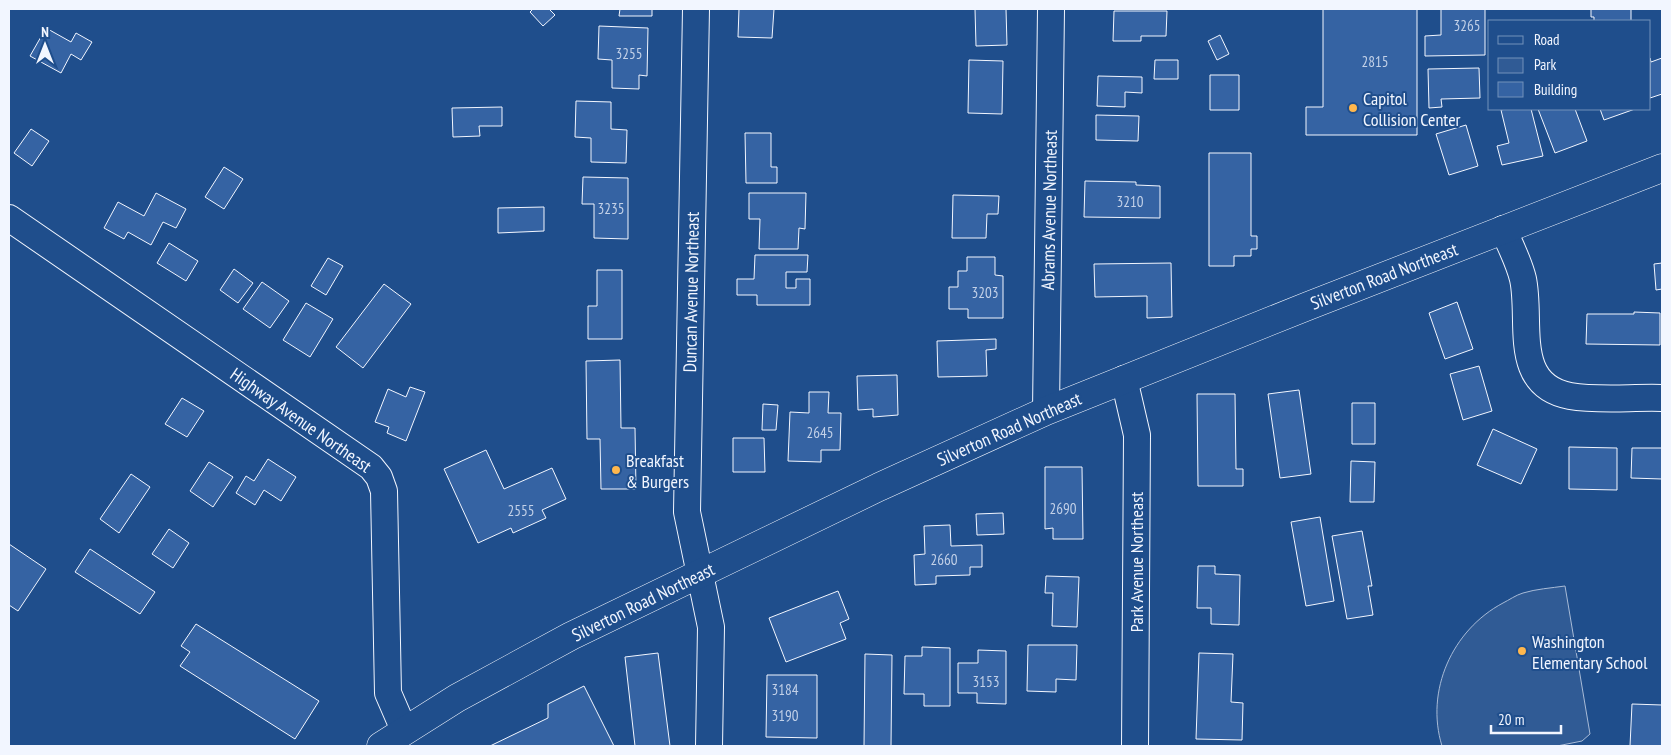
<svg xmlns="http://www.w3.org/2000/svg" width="1671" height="755" font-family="'PT Sans Narrow',sans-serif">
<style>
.green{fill:#305b95;stroke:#a8bbd7}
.building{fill:#3563a3;stroke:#f2f6ff}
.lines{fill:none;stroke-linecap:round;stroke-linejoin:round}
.minor-casing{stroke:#f2f6ff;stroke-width:28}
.major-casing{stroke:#f2f6ff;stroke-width:29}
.minor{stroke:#1f4e8c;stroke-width:26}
.major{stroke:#1f4e8c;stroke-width:28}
.poi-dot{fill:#ffb74d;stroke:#1f4e8c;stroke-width:2}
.labels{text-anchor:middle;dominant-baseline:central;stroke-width:4;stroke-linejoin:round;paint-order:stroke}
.number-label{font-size:15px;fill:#c3d1e8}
.poi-label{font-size:18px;fill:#f2f6ff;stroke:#1f4e8c;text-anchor:start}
.street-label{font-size:18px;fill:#f2f6ff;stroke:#1f4e8c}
</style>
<rect width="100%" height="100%" fill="#1f4e8c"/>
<path class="green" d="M 1565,586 L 1590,734 L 1582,741 L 1557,746 L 1442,746 C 1425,691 1452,630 1503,603 C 1509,600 1516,595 1523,593 C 1536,589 1551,588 1565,586 Z"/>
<path class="building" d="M 533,9 L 549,9 L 555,15 L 543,26 L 530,12 Z
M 620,9 L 652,9 L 652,16 L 619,16 Z
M 739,9 L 774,9 L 772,38 L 738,37 Z
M 975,9 L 1006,9 L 1007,45 L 976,46 Z
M 1323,9 L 1417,9 L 1417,135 L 1306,135 L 1306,107 L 1323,107 Z
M 1441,9 L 1485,9 L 1485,55 L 1425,56 L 1425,36 L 1441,35 Z
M 1591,9 L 1631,9 L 1631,21 L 1594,21 L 1594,17 L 1591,17 Z
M 1114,11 L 1167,11 L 1166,36 L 1141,36 L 1141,41 L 1113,41 Z
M 599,26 L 648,28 L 647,76 L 639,75 L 639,89 L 612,88 L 612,60 L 598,59 Z
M 46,28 L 71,42 L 76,33 L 92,42 L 81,60 L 71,54 L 61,73 L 30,56 Z
M 1220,35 L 1229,54 L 1217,60 L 1208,41 Z
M 1650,58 L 1651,62 L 1662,58 L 1662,94 L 1650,98 Z
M 969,60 L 1003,61 L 1002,114 L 968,113 Z
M 1155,60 L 1178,60 L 1178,79 L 1154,79 Z
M 1479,68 L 1480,98 L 1441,99 L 1442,107 L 1429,108 L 1428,69 Z
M 1210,75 L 1239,75 L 1239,110 L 1210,110 Z
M 1098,76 L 1142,77 L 1142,93 L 1125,92 L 1125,107 L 1097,106 Z
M 576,101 L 611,102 L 611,129 L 627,130 L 626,163 L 591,162 L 591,138 L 575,137 Z
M 502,107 L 502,126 L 479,126 L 480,136 L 453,137 L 452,108 Z
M 1506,109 L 1531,109 L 1543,156 L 1502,165 L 1497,146 L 1509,143 L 1501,110 Z
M 1538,109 L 1575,109 L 1587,141 L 1555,153 Z
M 1600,109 L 1635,109 L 1604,120 Z
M 1096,115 L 1139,116 L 1138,141 L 1096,140 Z
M 1466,125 L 1478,166 L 1449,175 L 1436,134 Z
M 31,129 L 49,141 L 32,166 L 14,153 Z
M 745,133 L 771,133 L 771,167 L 777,167 L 777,183 L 746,183 Z
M 1209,153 L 1251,153 L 1251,236 L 1257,236 L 1257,249 L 1251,249 L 1251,256 L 1234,256 L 1234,266 L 1209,266 Z
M 224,167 L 243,179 L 224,209 L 205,197 Z
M 583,177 L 628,178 L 628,239 L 594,238 L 594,204 L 582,204 Z
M 1085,181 L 1136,182 L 1136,185 L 1160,186 L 1160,218 L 1084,217 Z
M 156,193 L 186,209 L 176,228 L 163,222 L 151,245 L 128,232 L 124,239 L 104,228 L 118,202 L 144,216 Z
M 749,193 L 806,193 L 805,229 L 799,228 L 798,249 L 759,249 L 760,219 L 749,219 Z
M 953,195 L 999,196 L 998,214 L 987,214 L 986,238 L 952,238 Z
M 544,207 L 544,231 L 498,233 L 498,208 Z
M 169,243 L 198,261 L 186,281 L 157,263 Z
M 755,255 L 808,255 L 807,272 L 786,272 L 786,288 L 796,288 L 796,279 L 810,279 L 810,305 L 757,305 L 757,295 L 737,295 L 737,279 L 754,279 Z
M 967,257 L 995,257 L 995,275 L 1003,276 L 1003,318 L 968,318 L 968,309 L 949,309 L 949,287 L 958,287 L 958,271 L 967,271 Z
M 328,258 L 343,266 L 326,295 L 311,286 Z
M 1171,263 L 1172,317 L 1147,318 L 1147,296 L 1095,297 L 1094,264 Z
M 1662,263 L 1662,289 L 1656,290 L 1654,264 Z
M 234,269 L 253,283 L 238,303 L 220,290 Z
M 597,270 L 622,270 L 622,339 L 588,339 L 588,306 L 597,306 Z
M 262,282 L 289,301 L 270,328 L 243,309 Z
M 384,284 L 411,304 L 363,368 L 336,347 Z
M 1457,302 L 1473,349 L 1445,359 L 1429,313 Z
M 306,303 L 333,319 L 310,357 L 283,340 Z
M 1634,312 L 1660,313 L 1660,345 L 1586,344 L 1587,314 L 1634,314 Z
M 996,339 L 996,349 L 986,350 L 987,376 L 938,377 L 937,341 Z
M 620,360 L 621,428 L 635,428 L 636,489 L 601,489 L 600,439 L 587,439 L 586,361 Z
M 1479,366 L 1492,411 L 1463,420 L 1450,374 Z
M 897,375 L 898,415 L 873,417 L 873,409 L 858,410 L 857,376 Z
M 410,387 L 425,392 L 406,441 L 387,433 L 389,427 L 375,422 L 388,389 L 406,397 Z
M 1299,390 L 1311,474 L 1280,478 L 1268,394 Z
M 809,392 L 829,392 L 828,413 L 841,413 L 840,450 L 821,450 L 821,462 L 788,461 L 790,412 L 809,413 Z
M 1197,394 L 1235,394 L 1236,469 L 1243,469 L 1243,486 L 1198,486 Z
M 182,398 L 204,411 L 187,437 L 165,424 Z
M 1352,403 L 1375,403 L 1375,444 L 1352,444 Z
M 763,404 L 778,405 L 776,430 L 762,430 Z
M 1493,429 L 1537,449 L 1521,484 L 1477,465 Z
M 733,438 L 764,438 L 765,472 L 733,472 Z
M 1569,447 L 1617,448 L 1617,490 L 1569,489 Z
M 1632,448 L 1662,448 L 1662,479 L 1631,478 Z
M 486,450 L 504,489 L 552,468 L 566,499 L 542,510 L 546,518 L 513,533 L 511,528 L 478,543 L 444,469 Z
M 268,459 L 296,477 L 281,501 L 264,490 L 255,505 L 236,493 L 246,476 L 254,481 Z
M 1351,461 L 1375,462 L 1374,502 L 1350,502 Z
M 209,462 L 233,477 L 213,507 L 190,491 Z
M 1045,467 L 1082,467 L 1083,539 L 1053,539 L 1053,528 L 1045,529 Z
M 131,474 L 150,487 L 119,533 L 100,519 Z
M 1003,513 L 1004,534 L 977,535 L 976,514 Z
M 1320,517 L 1334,601 L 1306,606 L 1291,522 Z
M 950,525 L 951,546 L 982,545 L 982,567 L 970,567 L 970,575 L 936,576 L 936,584 L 915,585 L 914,555 L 925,554 L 924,526 Z
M 169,529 L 189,543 L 173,568 L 152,554 Z
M 1362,531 L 1372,586 L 1368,586 L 1373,615 L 1347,619 L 1332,536 Z
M 9,544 L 46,569 L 18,611 L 9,605 Z
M 90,549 L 155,592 L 140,614 L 75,572 Z
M 1198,566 L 1215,566 L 1215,574 L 1240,575 L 1239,625 L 1211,624 L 1211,608 L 1197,608 Z
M 1046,576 L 1079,577 L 1077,627 L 1052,626 L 1053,593 L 1045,593 Z
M 838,591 L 849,619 L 840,623 L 846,639 L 786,662 L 769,618 Z
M 196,624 L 319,701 L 295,739 L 180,666 L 190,652 L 181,646 Z
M 1028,645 L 1077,645 L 1076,680 L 1056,679 L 1056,692 L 1027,691 Z
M 922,647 L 950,648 L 950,706 L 924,706 L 924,694 L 904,694 L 905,656 L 922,656 Z
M 978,650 L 1006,651 L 1006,704 L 977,703 L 977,693 L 958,693 L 958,663 L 978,663 Z
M 658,653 L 670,746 L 635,746 L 625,657 Z
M 1199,653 L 1233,654 L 1231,702 L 1243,703 L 1242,740 L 1196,739 Z
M 865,654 L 892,655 L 891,746 L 864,746 Z
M 767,675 L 817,675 L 817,738 L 766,737 Z
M 584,686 L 614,746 L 490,746 L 548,718 L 548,704 Z
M 1632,704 L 1662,705 L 1662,746 L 1630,746 Z"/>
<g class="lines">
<defs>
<path id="minor" d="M 696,9 L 687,512 L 711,627 L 709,746
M 9,218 L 371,467 L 379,477 L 384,491 L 388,693 L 404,730
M 1503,229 C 1510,245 1519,262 1523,279 C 1532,321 1511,385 1570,396 C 1599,401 1632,397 1662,398
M 1124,379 L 1137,435 L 1135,746
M 1046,411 L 1051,9"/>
<path id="major" d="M 381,746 L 457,698 L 571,636 L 879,487 L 1046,411 L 1308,306 L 1662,168"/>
</defs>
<use href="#minor" class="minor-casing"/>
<use href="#major" class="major-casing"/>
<use href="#minor" class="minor"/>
<use href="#major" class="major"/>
</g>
<g class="poi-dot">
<circle cx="1353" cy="108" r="5"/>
<circle cx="616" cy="470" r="5"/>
<circle cx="1522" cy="651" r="5"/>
</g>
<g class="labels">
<g class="number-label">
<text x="1467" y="25">3265</text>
<text x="629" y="53">3255</text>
<text x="1375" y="61">2815</text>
<text x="1130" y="201">3210</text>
<text x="611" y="208">3235</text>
<text x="985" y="292">3203</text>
<text x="820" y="432">2645</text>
<text x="1063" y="508">2690</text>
<text x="521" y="510">2555</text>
<text x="944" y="559">2660</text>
<text x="986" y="681">3153</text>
<text x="785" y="689">3184</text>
<text x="785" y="715">3190</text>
</g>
<g class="poi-label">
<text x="1363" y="98">Capitol<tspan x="1363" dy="21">Collision Center</tspan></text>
<text x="626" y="460">Breakfast<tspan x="626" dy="21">&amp; Burgers</tspan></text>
<text x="1532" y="641">Washington<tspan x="1532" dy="21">Elementary School</tspan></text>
</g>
<g class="street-label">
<text transform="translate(1049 210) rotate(-89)">Abrams Avenue Northeast</text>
<text transform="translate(1384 276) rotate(-21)">Silverton Road Northeast</text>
<text transform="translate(691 292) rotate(-89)">Duncan Avenue Northeast</text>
<text transform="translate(301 420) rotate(35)">Highway Avenue Northeast</text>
<text transform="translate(1009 429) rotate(-24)">Silverton Road Northeast</text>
<text transform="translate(1136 562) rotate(-90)">Park Avenue Northeast</text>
<text transform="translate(643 602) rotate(-26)">Silverton Road Northeast</text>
</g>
</g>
<rect width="1671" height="755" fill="none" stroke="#f2f6ff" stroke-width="20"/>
<rect x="1488" y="20" width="162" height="90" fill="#1f4e8c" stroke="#7391ba"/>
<rect x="1498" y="36" width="25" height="8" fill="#1f4e8c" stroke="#7391ba"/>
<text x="1534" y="45" font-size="15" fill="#f2f6ff">Road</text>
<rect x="1498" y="58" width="25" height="15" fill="#305b95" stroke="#7391ba"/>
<text x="1534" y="70" font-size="15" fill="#f2f6ff">Park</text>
<rect x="1498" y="82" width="25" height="15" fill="#3563a3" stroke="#7391ba"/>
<text x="1534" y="95" font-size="15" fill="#f2f6ff">Building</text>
<g transform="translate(45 45)" stroke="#1f4e8c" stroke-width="4" paint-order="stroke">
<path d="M0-4L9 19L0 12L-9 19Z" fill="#f2f6ff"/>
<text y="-8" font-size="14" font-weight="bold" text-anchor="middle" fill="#f2f6ff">N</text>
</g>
<path d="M1491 725v8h70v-8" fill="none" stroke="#f2f6ff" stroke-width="2.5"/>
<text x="1498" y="725" font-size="15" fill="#f2f6ff" stroke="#1f4e8c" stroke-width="4" paint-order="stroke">20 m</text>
</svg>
